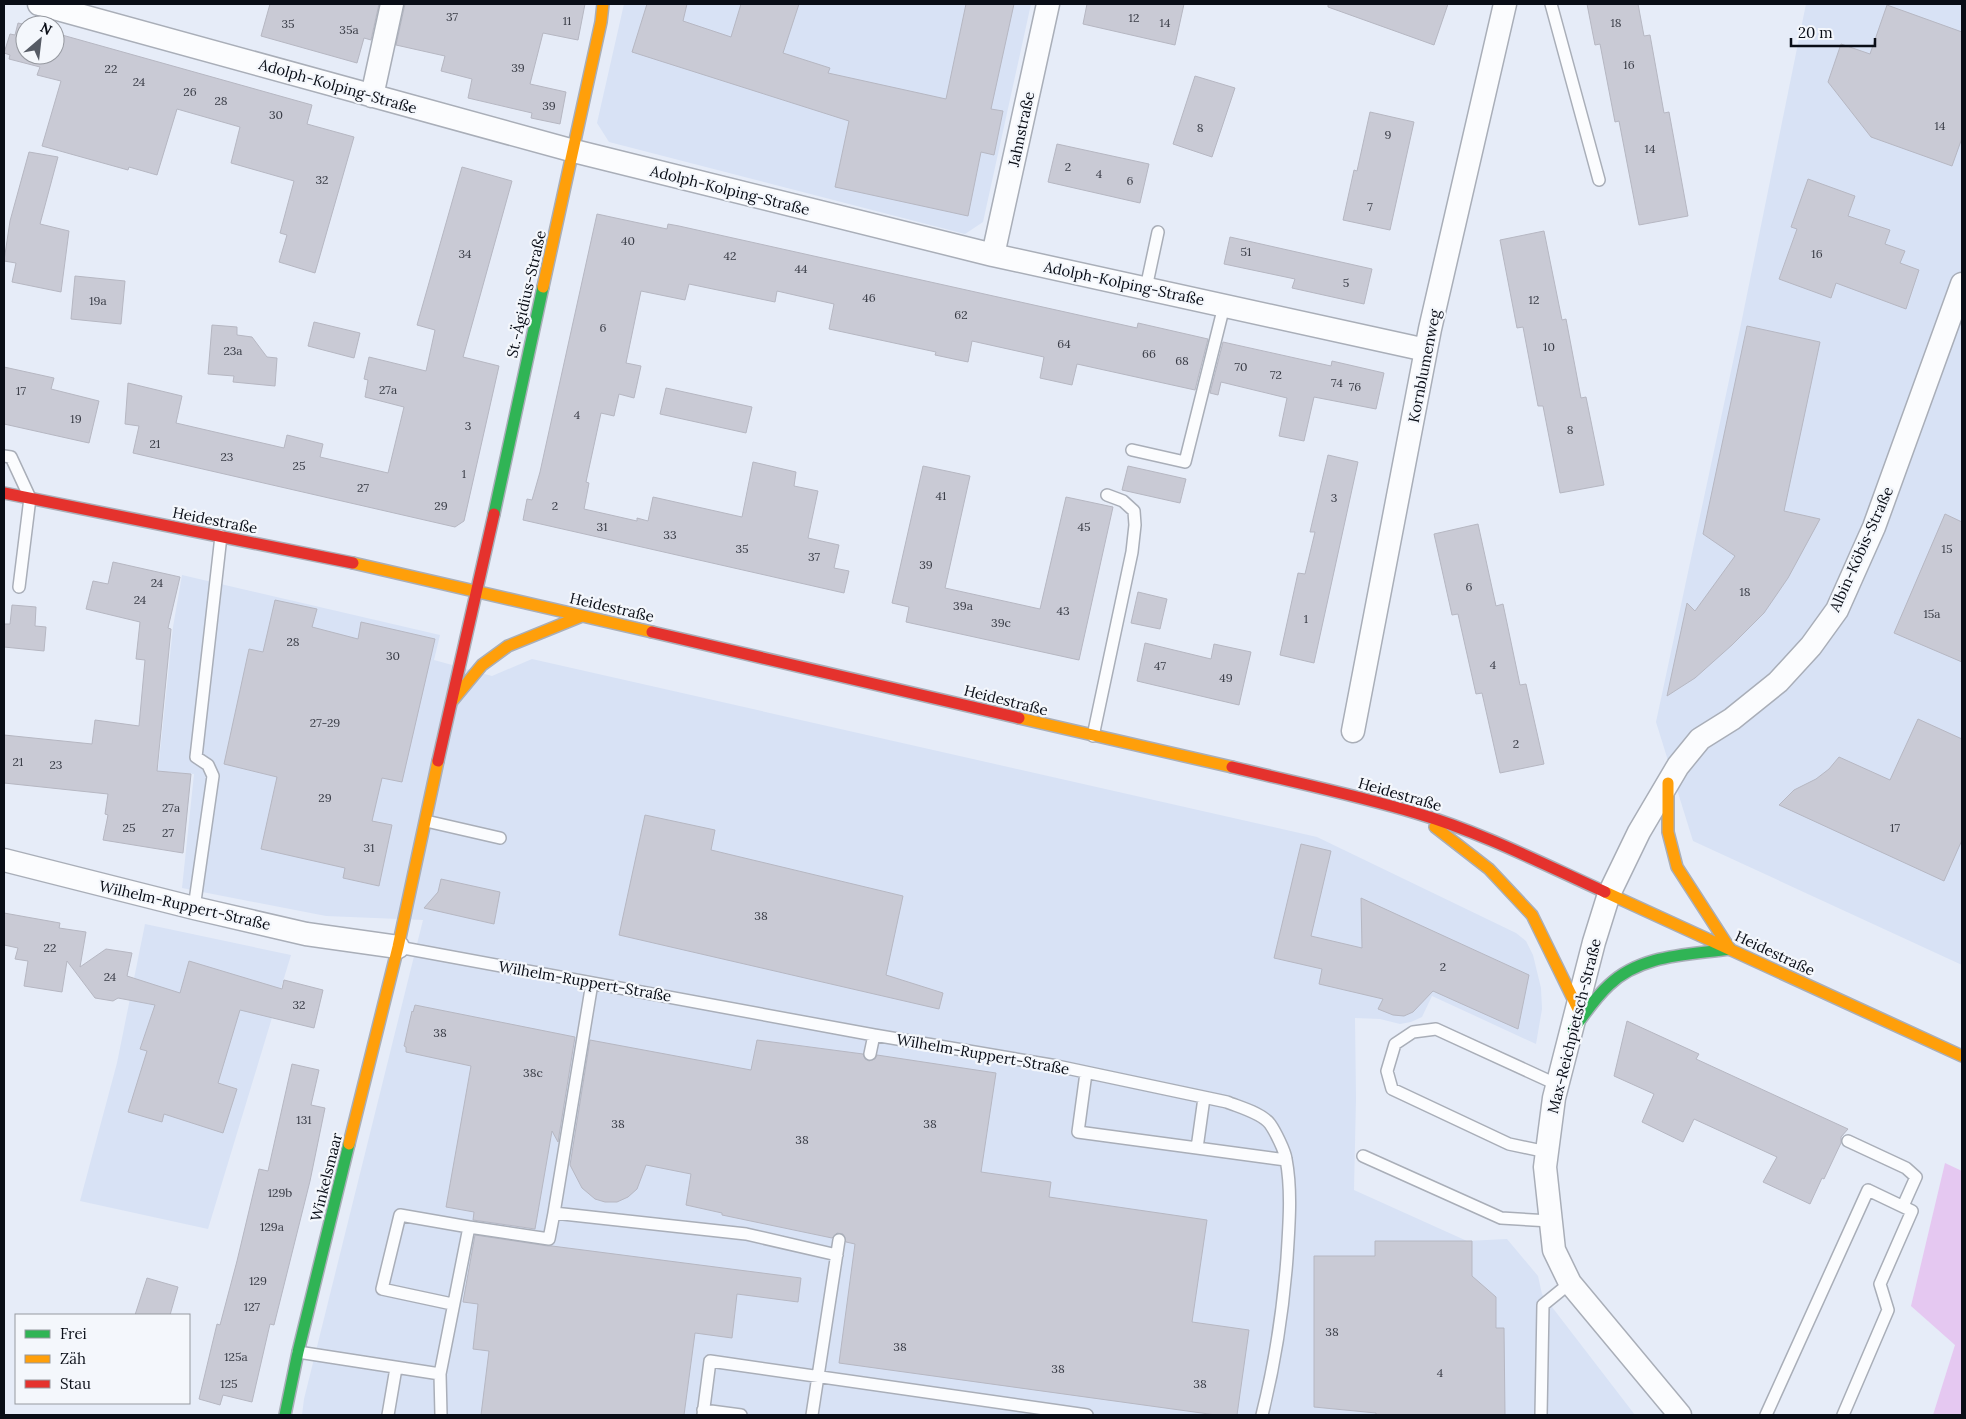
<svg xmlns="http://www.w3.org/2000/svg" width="1966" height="1419" font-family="Lora,serif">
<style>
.built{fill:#d8e2f5}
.green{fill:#e5c8f1}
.building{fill:#c9cad5;stroke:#b6b7c2}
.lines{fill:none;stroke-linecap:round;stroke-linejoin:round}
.lane-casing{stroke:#a9aeb8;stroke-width:14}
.street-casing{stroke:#a9aeb8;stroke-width:25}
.fast-casing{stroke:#a9aeb8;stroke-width:14}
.slow-casing{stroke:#a9aeb8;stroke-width:14}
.jam-casing{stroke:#a9aeb8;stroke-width:14}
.lane{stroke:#fbfcfe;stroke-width:11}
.street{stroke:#fbfcfe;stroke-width:22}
.fast{stroke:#30b455;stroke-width:11}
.slow{stroke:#ff9f0a;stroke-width:11}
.jam{stroke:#e5322d;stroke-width:11}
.labels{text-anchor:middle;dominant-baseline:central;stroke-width:4.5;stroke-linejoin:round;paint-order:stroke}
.number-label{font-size:12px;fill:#393c46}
.street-label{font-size:15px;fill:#090d16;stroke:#f4f7fc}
</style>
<rect width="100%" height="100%" fill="#e6ecf8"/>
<path class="built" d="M 624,4 L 1031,4 L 983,222 L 965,234 L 609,142 L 597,123 Z
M 1806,4 L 1962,4 L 1962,965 L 1693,841 L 1656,722 L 1740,329 Z
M 182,575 L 440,635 L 434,660 L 492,676 L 532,659 L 1317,837 L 1516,933 L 1526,941 L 1533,955 L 1541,988 L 1542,1009 L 1536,1044 L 1432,996 L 1422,1017 L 1411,1022 L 1400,1024 L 1380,1019 L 1355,1018 L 1356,1098 L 1354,1190 L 1467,1241 L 1507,1239 L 1538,1276 L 1542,1294 L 1635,1415 L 302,1415 L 304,1399 L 423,920 L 326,916 L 182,888 L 194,774 L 158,771 L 173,627 Z
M 145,924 L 291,955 L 208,1229 L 80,1201 L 117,1063 Z"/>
<path class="green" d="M 1945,1163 L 1962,1171 L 1962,1415 L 1933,1415 L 1955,1345 L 1911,1306 Z"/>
<path class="building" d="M 270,4 L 379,4 L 371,40 L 364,38 L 357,63 L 261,36 Z
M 405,4 L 585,4 L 578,40 L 543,33 L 530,84 L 566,92 L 560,124 L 531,118 L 532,113 L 468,98 L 472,79 L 441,71 L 445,56 L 396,45 Z
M 647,4 L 687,4 L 683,21 L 731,37 L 741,4 L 799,4 L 783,53 L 830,68 L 828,73 L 946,99 L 966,4 L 1014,4 L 991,109 L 1003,111 L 994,155 L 981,152 L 968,216 L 835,187 L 849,121 L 632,52 Z
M 1087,4 L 1184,4 L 1175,45 L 1083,24 Z
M 1328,4 L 1448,4 L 1434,45 L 1328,7 Z
M 1587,4 L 1638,4 L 1644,36 L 1650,35 L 1664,113 L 1669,112 L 1688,216 L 1639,225 L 1619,121 L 1615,122 L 1600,44 L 1595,45 Z
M 1887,5 L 1962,32 L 1962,138 L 1952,166 L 1871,137 L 1828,82 L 1841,44 L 1870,54 Z
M 18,23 L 27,25 L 25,25 L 25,55 L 55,55 L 55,33 L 312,105 L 307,124 L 354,137 L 315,273 L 279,262 L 287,235 L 280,233 L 294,181 L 231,163 L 240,127 L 177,109 L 157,175 L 129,167 L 128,170 L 42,146 L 61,81 L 37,75 L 40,67 L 9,59 L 10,55 L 4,53 L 10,34 L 15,35 Z
M 1195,76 L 1235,88 L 1212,157 L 1173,144 Z
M 1370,112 L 1414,122 L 1390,230 L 1343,220 L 1354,170 L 1357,171 Z
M 1057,144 L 1149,164 L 1140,203 L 1048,182 Z
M 29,152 L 58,157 L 40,224 L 69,231 L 61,292 L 12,282 L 16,263 L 4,261 L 10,221 Z
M 462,167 L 512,181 L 463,357 L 499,366 L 464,521 L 455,527 L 133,453 L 139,426 L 125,424 L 128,383 L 182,396 L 176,423 L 284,448 L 287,435 L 323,444 L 320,457 L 388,473 L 404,407 L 365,397 L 368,380 L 364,379 L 369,357 L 426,371 L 435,330 L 417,325 Z
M 1808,179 L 1855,196 L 1848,216 L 1890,230 L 1885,244 L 1905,251 L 1900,263 L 1919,270 L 1906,309 L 1836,283 L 1831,298 L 1779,279 L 1797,229 L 1791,227 Z
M 597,214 L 667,229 L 668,224 L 679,226 L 1137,328 L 1138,323 L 1208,339 L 1195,390 L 1077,364 L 1072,385 L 1040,378 L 1044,357 L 972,341 L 968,362 L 935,355 L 936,352 L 829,329 L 834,304 L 777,291 L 775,302 L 689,284 L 685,300 L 641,291 L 626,363 L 641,366 L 634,398 L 619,394 L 614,416 L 601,413 L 586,482 L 589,483 L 584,509 L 637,521 L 637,518 L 648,521 L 653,497 L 742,517 L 753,462 L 796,472 L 794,486 L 818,491 L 808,538 L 839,545 L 834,568 L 849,571 L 844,593 L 523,520 L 527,499 L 532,500 L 540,472 Z
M 1544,231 L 1562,320 L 1566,319 L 1581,398 L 1586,397 L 1604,485 L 1560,493 L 1543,406 L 1538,406 L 1523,327 L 1517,328 L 1500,240 Z
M 1230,237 L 1372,269 L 1364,304 L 1292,288 L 1295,279 L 1224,264 Z
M 75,276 L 125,281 L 121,324 L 71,319 Z
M 314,322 L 360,333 L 354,358 L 308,346 Z
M 212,325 L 237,327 L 237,335 L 252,337 L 267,357 L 277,358 L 275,386 L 233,382 L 234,376 L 208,374 Z
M 1747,326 L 1820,342 L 1784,511 L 1820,519 L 1788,578 L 1764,613 L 1732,645 L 1695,678 L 1667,696 L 1687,603 L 1695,611 L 1735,556 L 1703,534 Z
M 1223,342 L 1331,366 L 1332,361 L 1384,373 L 1376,409 L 1314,397 L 1304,441 L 1279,436 L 1287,398 L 1221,382 L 1218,395 L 1210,393 Z
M 4,367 L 54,378 L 51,389 L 99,401 L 89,443 L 4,424 Z
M 666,388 L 752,407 L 746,433 L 660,414 Z
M 1328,455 L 1358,462 L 1314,663 L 1280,655 L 1298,573 L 1305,574 L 1315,532 L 1310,532 Z
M 923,466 L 970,476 L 945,588 L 1040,609 L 1066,497 L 1113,507 L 1079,660 L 906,622 L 909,607 L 892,603 Z
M 1128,466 L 1186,479 L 1180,503 L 1122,490 Z
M 1945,514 L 1962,522 L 1962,662 L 1894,633 Z
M 1478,524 L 1496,606 L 1503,604 L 1520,685 L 1526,684 L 1544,764 L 1500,773 L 1482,693 L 1476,694 L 1458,614 L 1452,615 L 1434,534 Z
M 113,562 L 180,577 L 168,628 L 171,629 L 157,771 L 191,774 L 183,853 L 103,840 L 108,815 L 105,814 L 108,794 L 4,783 L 4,735 L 92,744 L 95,720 L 139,726 L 145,660 L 136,659 L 140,622 L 86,609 L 93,581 L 108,584 Z
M 1138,592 L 1167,599 L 1160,629 L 1131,623 Z
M 275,600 L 317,609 L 312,627 L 358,639 L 361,622 L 435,639 L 402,782 L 382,778 L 372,821 L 392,825 L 379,886 L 343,878 L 345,868 L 261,849 L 277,777 L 224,764 L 249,649 L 263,652 Z
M 12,605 L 36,607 L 35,626 L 46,627 L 44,651 L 4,647 L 4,624 L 10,624 Z
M 1145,643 L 1211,659 L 1214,644 L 1251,652 L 1239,705 L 1137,681 Z
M 1918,719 L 1962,739 L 1962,840 L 1944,881 L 1779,805 L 1794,790 L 1816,779 L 1829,769 L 1839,757 L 1890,780 Z
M 645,815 L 715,830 L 711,850 L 903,896 L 886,975 L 943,993 L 939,1009 L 619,935 Z
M 1301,844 L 1331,851 L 1311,936 L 1362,948 L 1361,898 L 1529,975 L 1518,1029 L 1433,991 L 1413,1012 L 1404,1016 L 1393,1015 L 1378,1009 L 1383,999 L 1319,984 L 1322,969 L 1274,958 Z
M 441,879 L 500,892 L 494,924 L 424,908 L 438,892 Z
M 4,913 L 60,923 L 59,928 L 86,932 L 80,967 L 106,949 L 132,953 L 127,976 L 180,993 L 189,961 L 282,989 L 284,980 L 323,990 L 314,1028 L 240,1010 L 218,1083 L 237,1089 L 223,1133 L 164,1114 L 162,1122 L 128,1112 L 147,1051 L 140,1049 L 155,1005 L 118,998 L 113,1001 L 95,998 L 67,961 L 62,992 L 24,986 L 28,961 L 15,959 L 18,948 L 4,945 Z
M 415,1005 L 575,1037 L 558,1142 L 552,1131 L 535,1229 L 473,1220 L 474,1212 L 446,1207 L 471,1066 L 406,1052 L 406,1047 L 404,1046 L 412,1011 L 413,1012 Z
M 1627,1021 L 1699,1054 L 1696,1059 L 1848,1129 L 1841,1137 L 1841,1143 L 1824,1179 L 1822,1178 L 1810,1204 L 1763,1182 L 1777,1157 L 1694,1119 L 1683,1142 L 1642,1122 L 1654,1094 L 1614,1076 Z
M 590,1040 L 751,1070 L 757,1040 L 863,1054 L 865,1059 L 869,1061 L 875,1059 L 877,1055 L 996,1073 L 981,1172 L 1051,1182 L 1049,1197 L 1207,1220 L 1192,1322 L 1249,1330 L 1237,1415 L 1216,1415 L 839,1363 L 855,1244 L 846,1242 L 843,1234 L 837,1233 L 832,1238 L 722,1215 L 722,1213 L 686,1205 L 691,1174 L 646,1165 L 637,1189 L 628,1197 L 617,1202 L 605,1202 L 595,1199 L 582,1188 L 570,1165 Z
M 292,1064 L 319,1070 L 311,1105 L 325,1108 L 310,1181 L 274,1325 L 270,1324 L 252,1402 L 223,1395 L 220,1405 L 199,1399 L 217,1324 L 220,1325 L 237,1261 L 259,1169 L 268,1171 Z
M 475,1235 L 548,1246 L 552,1246 L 801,1278 L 798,1302 L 737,1294 L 732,1338 L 695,1333 L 684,1415 L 481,1415 L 489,1351 L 473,1349 L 478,1304 L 463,1302 Z
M 1375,1241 L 1472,1241 L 1472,1276 L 1496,1297 L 1496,1328 L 1504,1328 L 1505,1415 L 1376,1415 L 1376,1413 L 1314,1407 L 1314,1256 L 1375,1256 Z
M 147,1278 L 178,1287 L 170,1315 L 135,1315 Z"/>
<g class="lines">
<defs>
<path id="lane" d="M 1551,4 L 1599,180
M 1146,288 L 1158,232
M 1132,450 L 1185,462 L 1224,306
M 4,456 L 11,457 L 30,498 L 19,587
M 1093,736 L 1132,552 L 1135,525 L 1134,511 L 1123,501 L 1107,495
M 426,821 L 500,838
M 194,908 L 213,776 L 208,765 L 196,757 L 221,536
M 398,947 L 874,1035 L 1057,1066 L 1227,1102 C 1239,1107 1262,1113 1270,1124 C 1275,1131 1285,1151 1286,1159 C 1292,1191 1289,1225 1287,1258 C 1283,1311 1275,1363 1262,1415
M 592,983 L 554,1213 L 746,1234 L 837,1255
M 870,1054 L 874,1035
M 1086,1073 L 1078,1132 L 1197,1148 L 1204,1098
M 1848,1141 L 1906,1168 L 1916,1177 L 1903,1206
M 1197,1148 L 1286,1160
M 1547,1152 L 1509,1144 L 1392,1089 L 1387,1071 L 1395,1044 L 1413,1032 L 1436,1029 L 1558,1085
M 1363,1156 L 1501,1218 L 1550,1221
M 469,1227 L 549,1239 L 554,1213
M 298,1352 L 440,1374
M 703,1410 L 741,1415
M 388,1415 L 396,1368
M 441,1415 L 440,1374 L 469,1227 L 400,1215 L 382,1289 L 452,1304
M 703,1415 L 710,1361 L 1087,1415
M 812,1415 L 839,1240
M 1541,1415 L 1543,1305 L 1570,1283
M 1766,1415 L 1868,1190 L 1912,1211 L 1880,1284 L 1888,1310 L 1843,1415"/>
<path id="street" d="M 39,4 L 574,151 L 993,255 L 1426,350
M 372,96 L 392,4
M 993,255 L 1048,4
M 1353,731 L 1430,329 L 1505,4
M 4,860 L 194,908 L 306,934 L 398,947
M 1680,1415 L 1570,1283 L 1554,1250 L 1545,1167 L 1554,1098 L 1594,942 L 1609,894 L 1639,832 L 1678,766 L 1700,739 L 1732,719 L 1778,682 L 1811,646 L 1837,610 L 1874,527 L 1962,284"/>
<path id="fast" d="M 494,514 L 543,287
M 1573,1030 C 1584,1014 1595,998 1609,985 C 1641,954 1689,955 1730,949
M 285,1415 L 298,1352 L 349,1144"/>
<path id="slow" d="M 543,287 L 601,22 L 603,4
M 353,563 L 652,632
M 453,700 L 482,665 L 508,646 L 582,616
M 1019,718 L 1232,767
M 1668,783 L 1668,832 L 1677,867 L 1730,949
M 1435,827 L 1489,869 L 1532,915 L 1578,1009
M 1605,892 L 1962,1056
M 349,1144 L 398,947 L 438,761"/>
<path id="jam" d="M 4,493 L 353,563
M 652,632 L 1019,718
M 438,761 L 494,514
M 1232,767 C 1293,782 1356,795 1416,813 C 1481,832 1543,864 1605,892"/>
</defs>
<use href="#lane" class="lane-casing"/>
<use href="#street" class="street-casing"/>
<use href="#fast" class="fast-casing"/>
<use href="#slow" class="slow-casing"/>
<use href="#jam" class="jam-casing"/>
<use href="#lane" class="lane"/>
<use href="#street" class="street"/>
<use href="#fast" class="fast"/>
<use href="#slow" class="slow"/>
<use href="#jam" class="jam"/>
</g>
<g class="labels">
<g class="number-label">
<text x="452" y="16">37</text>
<text x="1134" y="17">12</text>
<text x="567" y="20">11</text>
<text x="1165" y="22">14</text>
<text x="1616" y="22">18</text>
<text x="288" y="23">35</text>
<text x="349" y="29">35a</text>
<text x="1629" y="64">16</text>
<text x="518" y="67">39</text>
<text x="111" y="68">22</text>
<text x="139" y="81">24</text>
<text x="190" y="91">26</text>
<text x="221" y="100">28</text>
<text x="549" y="105">39</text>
<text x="276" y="114">30</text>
<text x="1940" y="125">14</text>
<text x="1200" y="127">8</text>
<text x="1388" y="134">9</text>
<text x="1650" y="148">14</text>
<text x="1068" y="166">2</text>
<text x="1099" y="173">4</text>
<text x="322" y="179">32</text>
<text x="1130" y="180">6</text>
<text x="1370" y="206">7</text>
<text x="628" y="240">40</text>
<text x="1246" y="251">51</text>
<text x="465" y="253">34</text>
<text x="1817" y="253">16</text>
<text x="730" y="255">42</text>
<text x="801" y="268">44</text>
<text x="1346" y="282">5</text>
<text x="869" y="297">46</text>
<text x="1534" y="299">12</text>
<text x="98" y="300">19a</text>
<text x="961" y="314">62</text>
<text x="603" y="327">6</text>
<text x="1064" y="343">64</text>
<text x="1549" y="346">10</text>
<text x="233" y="350">23a</text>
<text x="1149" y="353">66</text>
<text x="1182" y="360">68</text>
<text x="1241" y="366">70</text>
<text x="1276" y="374">72</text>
<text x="1337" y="382">74</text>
<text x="1355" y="386">76</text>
<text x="388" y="389">27a</text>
<text x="21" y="390">17</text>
<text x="577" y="414">4</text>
<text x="76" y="418">19</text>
<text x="468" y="425">3</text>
<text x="1570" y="429">8</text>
<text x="155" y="443">21</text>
<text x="227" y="456">23</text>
<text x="299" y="465">25</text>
<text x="464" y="473">1</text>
<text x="363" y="487">27</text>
<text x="941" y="495">41</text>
<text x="1334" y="497">3</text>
<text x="441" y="505">29</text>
<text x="555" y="505">2</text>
<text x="602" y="526">31</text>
<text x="1084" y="526">45</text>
<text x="670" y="534">33</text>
<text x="742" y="548">35</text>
<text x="1947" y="548">15</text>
<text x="814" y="556">37</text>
<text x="926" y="564">39</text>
<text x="157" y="582">24</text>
<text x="1469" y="586">6</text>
<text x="1745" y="591">18</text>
<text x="140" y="599">24</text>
<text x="963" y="605">39a</text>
<text x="1063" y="610">43</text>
<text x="1932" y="613">15a</text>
<text x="1306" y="618">1</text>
<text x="1001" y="622">39c</text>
<text x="293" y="641">28</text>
<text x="393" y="655">30</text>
<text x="1493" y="664">4</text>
<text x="1160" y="665">47</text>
<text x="1226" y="677">49</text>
<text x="325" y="722">27-29</text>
<text x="1516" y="743">2</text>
<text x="18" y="761">21</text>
<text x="56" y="764">23</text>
<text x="325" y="797">29</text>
<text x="171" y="807">27a</text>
<text x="129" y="827">25</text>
<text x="1895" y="827">17</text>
<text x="168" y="832">27</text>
<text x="369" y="847">31</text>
<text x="761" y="915">38</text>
<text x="50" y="947">22</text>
<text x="1443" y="966">2</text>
<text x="110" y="976">24</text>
<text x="299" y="1004">32</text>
<text x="440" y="1032">38</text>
<text x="533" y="1072">38c</text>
<text x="304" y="1119">131</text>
<text x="618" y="1123">38</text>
<text x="930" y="1123">38</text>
<text x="802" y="1139">38</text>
<text x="280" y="1192">129b</text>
<text x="272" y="1226">129a</text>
<text x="258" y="1280">129</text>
<text x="252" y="1306">127</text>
<text x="1332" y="1331">38</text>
<text x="900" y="1346">38</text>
<text x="236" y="1356">125a</text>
<text x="1058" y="1368">38</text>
<text x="1440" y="1372">4</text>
<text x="229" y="1383">125</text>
<text x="1200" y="1383">38</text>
</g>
<g class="street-label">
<text transform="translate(338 86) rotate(16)">Adolph-Kolping-Straße</text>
<text transform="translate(1021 129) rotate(-78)">Jahnstraße</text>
<text transform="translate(730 190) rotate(14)">Adolph-Kolping-Straße</text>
<text transform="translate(1124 283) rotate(12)">Adolph-Kolping-Straße</text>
<text transform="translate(526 294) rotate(-77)">St.-Ägidius-Straße</text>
<text transform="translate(1424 366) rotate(-79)">Kornblumenweg</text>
<text transform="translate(215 520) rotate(11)">Heidestraße</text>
<text transform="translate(1861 549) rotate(-66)">Albin-Köbis-Straße</text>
<text transform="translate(612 607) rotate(13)">Heidestraße</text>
<text transform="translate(1006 700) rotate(14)">Heidestraße</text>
<text transform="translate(1400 794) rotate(16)">Heidestraße</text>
<text transform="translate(185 905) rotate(13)">Wilhelm-Ruppert-Straße</text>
<text transform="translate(1775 953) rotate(25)">Heidestraße</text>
<text transform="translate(585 981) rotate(10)">Wilhelm-Ruppert-Straße</text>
<text transform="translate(1574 1026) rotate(-76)">Max-Reichpietsch-Straße</text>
<text transform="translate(983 1054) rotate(10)">Wilhelm-Ruppert-Straße</text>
<text transform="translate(326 1177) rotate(-76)">Winkelsmaar</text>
</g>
</g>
<rect width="1966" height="1419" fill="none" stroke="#090d16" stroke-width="10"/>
<rect x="15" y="1314" width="175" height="90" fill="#f4f7fc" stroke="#9699a0"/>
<rect x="25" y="1330" width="25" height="8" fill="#30b455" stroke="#9699a0"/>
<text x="60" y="1339" font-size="15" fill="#090d16">Frei</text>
<rect x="25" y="1355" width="25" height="8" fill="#ff9f0a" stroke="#9699a0"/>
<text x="60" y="1364" font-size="15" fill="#090d16">Zäh</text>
<rect x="25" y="1380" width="25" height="8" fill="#e5322d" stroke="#9699a0"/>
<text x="60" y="1389" font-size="15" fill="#090d16">Stau</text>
<g transform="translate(40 40) rotate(28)"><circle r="24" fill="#f4f7fc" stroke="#9699a0"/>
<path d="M0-4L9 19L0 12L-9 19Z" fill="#565b65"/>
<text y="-8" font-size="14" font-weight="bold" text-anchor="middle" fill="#090d16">N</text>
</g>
<path d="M1791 38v8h84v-8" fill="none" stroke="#090d16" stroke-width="2.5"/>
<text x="1798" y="38" font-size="15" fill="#090d16" stroke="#f4f7fc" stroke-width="4" paint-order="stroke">20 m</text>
</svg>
